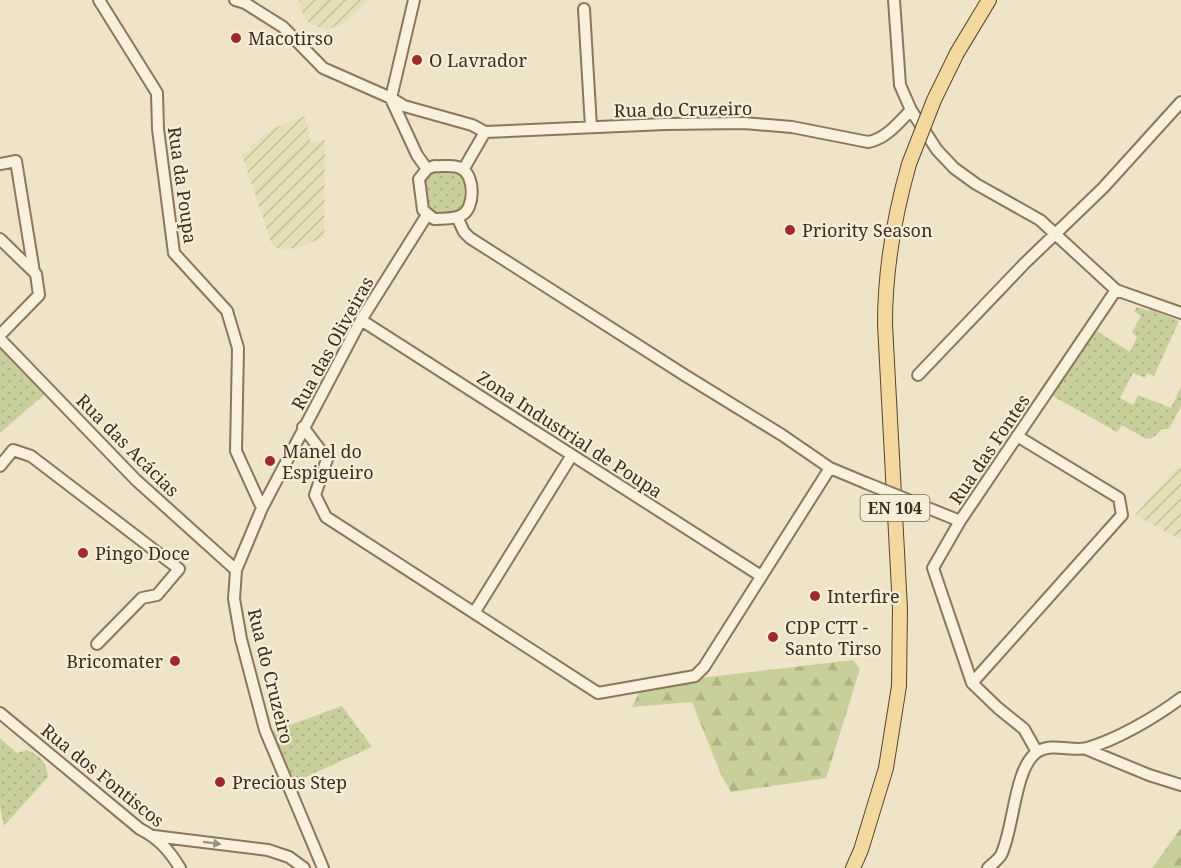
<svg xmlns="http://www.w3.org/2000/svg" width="1181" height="868" font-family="'Noto Serif',serif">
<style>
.farmland{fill:url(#farmland-furrows)}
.grass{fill:url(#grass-dots)}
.forest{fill:url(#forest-firs)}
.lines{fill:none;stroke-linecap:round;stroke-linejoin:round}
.minor-casing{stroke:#8d765c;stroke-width:14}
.major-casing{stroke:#5b4430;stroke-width:16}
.minor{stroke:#faf1dc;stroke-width:10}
.major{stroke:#f3d9a0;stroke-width:14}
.minor-bridge-casing{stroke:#8d765c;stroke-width:14;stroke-linecap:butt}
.major-bridge-casing{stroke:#5b4430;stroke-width:16;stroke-linecap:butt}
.minor-bridge{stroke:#faf1dc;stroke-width:10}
.major-bridge{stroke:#f3d9a0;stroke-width:14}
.oneway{fill:#9c907e}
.poi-dot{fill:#9e2a2b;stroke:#f7eed8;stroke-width:2}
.labels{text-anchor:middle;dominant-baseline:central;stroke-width:4.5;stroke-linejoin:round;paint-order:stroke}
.shield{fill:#f7eed8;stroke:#756857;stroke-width:1.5}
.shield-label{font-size:16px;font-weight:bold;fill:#3d2e20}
.poi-label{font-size:18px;fill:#3d2e20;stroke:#f7eed8;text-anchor:start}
.street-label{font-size:18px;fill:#3d2e20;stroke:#f7eed8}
</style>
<defs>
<pattern id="farmland-furrows" width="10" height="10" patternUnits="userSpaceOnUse" patternTransform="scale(1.5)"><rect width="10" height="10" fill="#e6deb5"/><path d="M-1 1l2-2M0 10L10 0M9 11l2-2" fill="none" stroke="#c6bf9b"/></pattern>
<pattern id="grass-dots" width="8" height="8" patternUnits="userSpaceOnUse" patternTransform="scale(1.5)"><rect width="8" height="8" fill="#c9cf9b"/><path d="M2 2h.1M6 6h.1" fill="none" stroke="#aeb285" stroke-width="1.8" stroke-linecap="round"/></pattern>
<pattern id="forest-firs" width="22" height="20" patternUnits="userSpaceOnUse" patternTransform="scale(1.5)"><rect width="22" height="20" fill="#c9cf9b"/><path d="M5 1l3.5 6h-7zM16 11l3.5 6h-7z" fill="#aeb285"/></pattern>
</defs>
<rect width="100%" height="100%" fill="#f0e4c8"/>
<path class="farmland" d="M 299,0 L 369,0 L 343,24 L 328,29 L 319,27 L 308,22 L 301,10 Z
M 305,116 L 311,143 L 325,140 L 324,237 L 300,247 L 281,250 L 272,245 L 241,152 L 251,150 L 250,145 L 257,143 L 261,137 L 274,128 Z
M 1178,466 L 1181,468 L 1181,540 L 1135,515 Z"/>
<path class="grass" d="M 435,172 L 457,173 L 463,177 C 465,184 464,190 464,197 C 463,216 450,212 435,213 L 428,207 L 425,181 L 430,174 Z
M 1137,307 L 1149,311 L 1150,309 L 1179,321 L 1154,376 L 1147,373 L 1145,378 L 1133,373 L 1120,398 L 1133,405 L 1138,395 L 1171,408 L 1181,387 L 1181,406 L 1170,427 L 1168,429 L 1161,429 C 1155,437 1154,438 1146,439 L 1122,425 L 1117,432 L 1051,395 L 1095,330 L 1130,352 L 1137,337 L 1132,332 L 1141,316 L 1134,311 Z
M 0,348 L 46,393 L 0,433 Z
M 342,706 L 372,747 L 293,783 L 271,732 Z
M 0,738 L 17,753 L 27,750 C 41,756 46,762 48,777 L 4,826 L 0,806 Z"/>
<path class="forest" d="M 853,660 L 860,669 L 826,778 L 731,792 L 722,777 L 692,702 L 632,707 L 643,685 Z
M 1181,828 L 1181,868 L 1152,868 Z"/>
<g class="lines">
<defs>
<path id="minor" d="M 99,0 L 157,93 L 158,129 L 174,253 L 227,311 L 238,348 L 236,451 L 262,508
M 235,0 L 245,3 L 283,27 L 323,68 L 391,98 L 404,106 L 472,125 L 485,132
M 894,0 L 900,85 L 911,110 L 937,150 L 954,168 L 976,184 L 1040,220 L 1116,290 L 1181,313
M 584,9 L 591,127
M 391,98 L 414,0
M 391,99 L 417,155 L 427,169
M 0,164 L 16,161 L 34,272
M 434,166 C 442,167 455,164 462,169 C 475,176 475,208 462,215 C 454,220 442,218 434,219 L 423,210 L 419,179 L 427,169 Z
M 463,170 L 485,132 L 665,124 L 744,123 L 792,127 L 868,142 C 886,139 898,123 911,110
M 457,217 L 464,232 L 470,238 L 686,376 L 782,435 L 830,468 L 866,483
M 0,239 L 36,274 L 39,295 L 0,335
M 361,320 L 761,576
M 0,339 L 136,480 L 236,570
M 918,375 L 1024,264 L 1103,188 L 1181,102
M 303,427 L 327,459 L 315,495 L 326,517 L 598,693 L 695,676 L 704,667 L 830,468
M 0,466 L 13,450 L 31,456 L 179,569 L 157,595 L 142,598 L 97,644
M 923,506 L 960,521
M 474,613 L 572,455
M 972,683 L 1122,515 L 1119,498 L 1017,436
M 0,713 L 140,829 C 158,838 169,850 180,868
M 1086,749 L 1149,775 L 1181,785
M 1037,752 L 1024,729 L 998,708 L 972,683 L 933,568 L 960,521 L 1116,290
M 154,836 L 268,850 L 289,857 L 304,868
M 323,868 L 265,730 L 241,639 L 234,599 L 236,570 L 262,508 L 361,320 L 427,215
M 988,868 C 992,864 998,860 1001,855 C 1014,829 1014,768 1037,752 C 1052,742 1072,752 1087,748 C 1117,740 1157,716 1181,698"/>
<path id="major" d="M 934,100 L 957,53 L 989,0
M 853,868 L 861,850 L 886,768 L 899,686 L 900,609 L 885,324 C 885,268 894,217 909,164"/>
</defs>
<use href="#minor" class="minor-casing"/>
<use href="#major" class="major-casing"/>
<use href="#minor" class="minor"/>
<use href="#major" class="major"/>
<defs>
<path id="minor-bridge" d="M 866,483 L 923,506"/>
<path id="major-bridge" d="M 909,164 L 934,100"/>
</defs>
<use href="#minor-bridge" class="minor-bridge-casing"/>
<use href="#major-bridge" class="major-bridge-casing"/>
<use href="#minor-bridge" class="minor-bridge"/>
<use href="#major-bridge" class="major-bridge"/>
</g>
<defs><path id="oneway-solid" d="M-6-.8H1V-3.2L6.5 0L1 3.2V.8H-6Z" transform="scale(1.5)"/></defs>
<use class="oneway" href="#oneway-solid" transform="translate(212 843) rotate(7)"/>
<g class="poi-dot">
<circle cx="236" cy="38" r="6"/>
<circle cx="417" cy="60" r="6"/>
<circle cx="790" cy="230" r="6"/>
<circle cx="270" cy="461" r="6"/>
<circle cx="83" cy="553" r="6"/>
<circle cx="815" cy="596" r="6"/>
<circle cx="773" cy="637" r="6"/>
<circle cx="175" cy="661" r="6"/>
<circle cx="220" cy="782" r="6"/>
</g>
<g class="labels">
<rect class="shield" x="860.5" y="495" width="69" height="26" rx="4.5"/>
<g class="shield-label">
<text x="895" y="508">EN 104</text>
</g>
<g class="poi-label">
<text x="248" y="38">Macotirso</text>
<text x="429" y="60">O Lavrador</text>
<text x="802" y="230">Priority Season</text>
<text x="282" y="451">Manel do<tspan x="282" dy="21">Espigueiro</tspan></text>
<text x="95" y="553">Pingo Doce</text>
<text x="827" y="596">Interfire</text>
<text x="785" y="627">CDP CTT -<tspan x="785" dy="21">Santo Tirso</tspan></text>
<text x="163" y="661" text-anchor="end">Bricomater</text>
<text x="232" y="782">Precious Step</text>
</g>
<g class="street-label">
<text transform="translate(683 109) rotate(-1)">Rua do Cruzeiro</text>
<text transform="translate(183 185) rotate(82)">Rua da Poupa</text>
<text transform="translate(332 343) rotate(-61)">Rua das Oliveiras</text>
<text transform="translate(570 434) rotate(33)">Zona Industrial de Poupa</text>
<text transform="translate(128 445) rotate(45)">Rua das Acácias</text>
<text transform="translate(989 449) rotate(-56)">Rua das Fontes</text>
<text transform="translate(271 676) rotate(76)">Rua do Cruzeiro</text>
<text transform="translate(103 775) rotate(39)">Rua dos Fontiscos</text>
</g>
</g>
</svg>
